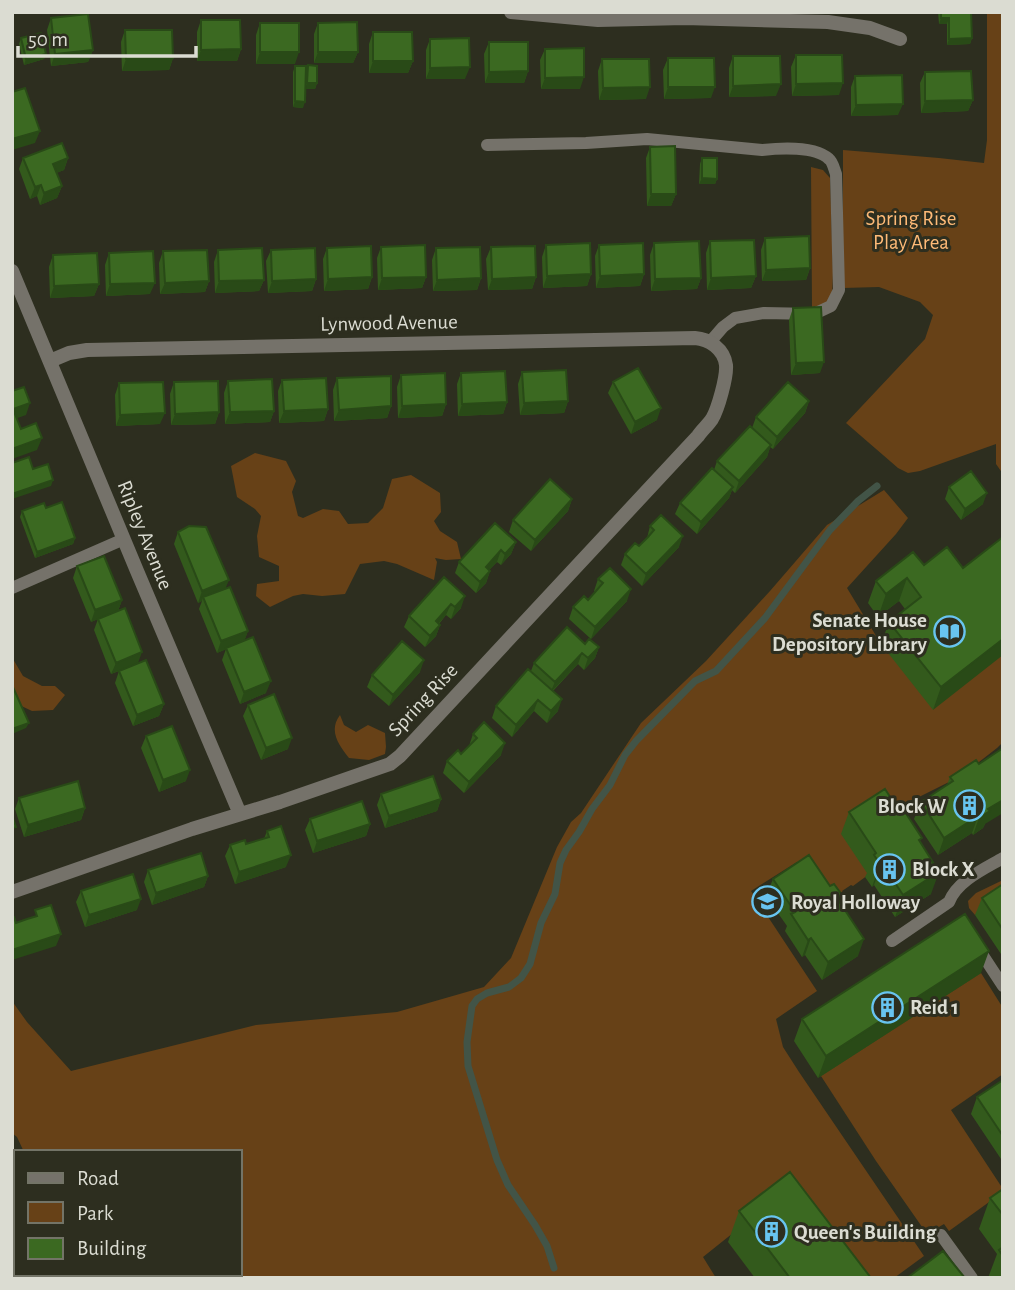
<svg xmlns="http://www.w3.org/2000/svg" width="1015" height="1290" font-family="'Alegreya Sans',sans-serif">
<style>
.green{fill:#674117}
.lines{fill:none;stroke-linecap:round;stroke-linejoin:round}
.stream{stroke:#425447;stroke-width:7}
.lane{stroke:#75726a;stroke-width:12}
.street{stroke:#75726a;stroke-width:14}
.wall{fill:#335a1c}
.shaded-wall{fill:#294a17}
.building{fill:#3b6921;stroke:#294a17;stroke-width:2}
.labels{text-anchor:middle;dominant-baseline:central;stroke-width:6;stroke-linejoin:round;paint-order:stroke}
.park-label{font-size:21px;fill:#feba77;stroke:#2d2e1f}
.street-label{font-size:21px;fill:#dbdcd2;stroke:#2d2e1f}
.poi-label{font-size:21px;font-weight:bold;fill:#dbdcd2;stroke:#2d2e1f;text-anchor:start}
</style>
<rect width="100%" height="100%" fill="#2d2e1f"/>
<path class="green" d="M 987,12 L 1003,12 L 1003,474 L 996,464 L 996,444 L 920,471 L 908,473 L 898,468 L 846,423 L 925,339 L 933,315 L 920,302 L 879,287 L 843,288 L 843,150 L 939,158 L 984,163 L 987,140 Z
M 811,167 L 823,170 L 830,178 L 833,272 L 832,297 L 828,302 L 819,306 L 812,307 Z
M 255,453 L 286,461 L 296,481 L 292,492 L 298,516 L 303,518 L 323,509 L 339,511 L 348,524 L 368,523 L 383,508 L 392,479 L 411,475 L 440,493 L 441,512 L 434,521 L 440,531 L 457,542 L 461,559 L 446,560 L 435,558 L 437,562 L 434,580 L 397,564 L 384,561 L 360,564 L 345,594 L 322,596 L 303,594 L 293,596 L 270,607 L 256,596 L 257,584 L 279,581 L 279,566 L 259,557 L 257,536 L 261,516 L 255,509 L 237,497 L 231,466 Z
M 884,490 L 908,518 L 896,534 L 847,588 L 881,644 L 1003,655 L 1003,742 L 997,748 L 961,776 L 915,799 L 899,817 L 868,875 L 853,886 L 851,885 L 842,891 L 843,893 L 829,902 L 824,904 L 797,862 L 751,891 L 817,991 L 776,1019 L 783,1047 L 799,1072 L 924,1256 L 894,1278 L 846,1278 L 782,1194 L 703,1257 L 716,1278 L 80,1278 L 83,1274 L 240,1274 L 240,1152 L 24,1152 L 17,1137 L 12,1133 L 12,1001 L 27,1022 L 71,1071 L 256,1025 L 397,1012 L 484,987 L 511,958 L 557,847 L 571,822 L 581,813 L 641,723 L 706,661 L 770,591 L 827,525 Z
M 13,659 L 23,676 L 42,686 L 55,686 L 65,695 L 53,710 L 32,711 L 15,703 L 12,696 L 12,660 Z
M 340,715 L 344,725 L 356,732 L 368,725 L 385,733 L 386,747 L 385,754 L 369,760 L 349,758 C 339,745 328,731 340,715 Z
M 1003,880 L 1003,897 L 975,915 L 969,908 L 968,901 L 976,893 Z
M 981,973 L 1003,1008 L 1003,1074 L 951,1110 L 1003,1189 L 1003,1192 L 949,1231 L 944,1224 L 927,1234 L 876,1161 L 821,1076 Z"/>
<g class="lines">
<path class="stream" d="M 554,1268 L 547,1246 L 535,1225 L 508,1185 L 497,1160 L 468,1066 L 467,1042 L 472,1006 L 477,999 L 487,993 L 509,987 L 521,978 L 530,964 L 541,923 L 555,894 L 560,863 L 566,850 L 579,832 L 592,809 L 610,785 L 625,755 L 636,741 L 695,681 L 716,671 L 765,618 L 830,530 L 858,501 L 877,486"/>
<path class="lane" d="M 487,145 L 586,143 L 647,139 L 762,150 C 780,148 815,146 829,159 C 833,162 834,169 836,174 L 839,290 L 831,306 L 814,314 L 764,313 L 735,318 L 723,327 L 710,342
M 12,588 L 124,539
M 892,941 L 949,902 C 957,881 984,869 1003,858
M 978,948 L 1003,986
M 941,1235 L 972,1278"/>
<path class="street" d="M 511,12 L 598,20 L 685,18 L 828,22 L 870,28 L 900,39
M 12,271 L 137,571 L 240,814
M 12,892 L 192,829 L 280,802 L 390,764 L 400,756 L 698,436 C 702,430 708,425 712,419 C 718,409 727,377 726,365 C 724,349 709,339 695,338 L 87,350 L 69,353 L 50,361"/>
</g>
<path class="wall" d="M 938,12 L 971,12 L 972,38 L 970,44 L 947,45 L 947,24 L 939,24 Z
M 51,18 L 93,50 L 88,62 L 51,66 L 47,30 Z
M 201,20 L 241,49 L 237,61 L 197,61 L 197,32 Z
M 260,23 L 295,64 L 256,64 L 256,35 Z
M 318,23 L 358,52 L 353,63 L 314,63 L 314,34 Z
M 125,30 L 173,58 L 169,70 L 122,71 L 121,42 Z
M 373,32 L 413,61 L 408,73 L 369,73 L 369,44 Z
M 21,38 L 46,54 L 44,59 L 24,65 L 19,44 Z
M 430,39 L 465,79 L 426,79 L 426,50 Z
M 489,42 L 528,71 L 524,83 L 485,83 L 484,54 Z
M 545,49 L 580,89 L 541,89 L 540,60 Z
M 796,55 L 839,95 L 792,96 L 791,67 Z
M 733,56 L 776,96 L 729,97 L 729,68 Z
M 668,58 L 711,98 L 664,99 L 663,70 Z
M 602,59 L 646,99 L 599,100 L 598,71 Z
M 308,65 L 317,83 L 315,89 L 305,89 L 306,71 Z
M 295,66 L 303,108 L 293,107 L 293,72 Z
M 925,72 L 973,100 L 968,111 L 921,113 L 920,83 Z
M 855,76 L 898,115 L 851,116 L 851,87 Z
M 650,147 L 676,194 L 671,206 L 647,206 L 646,158 Z
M 23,158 L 68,158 L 64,170 L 56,173 L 62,186 L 57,198 L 40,205 L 37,196 L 30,199 L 19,169 Z
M 702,158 L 717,179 L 715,184 L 699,184 L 700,164 Z
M 765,238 L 810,268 L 806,280 L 762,281 L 761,250 Z
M 710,241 L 756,276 L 751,288 L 707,290 L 706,253 Z
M 654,243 L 701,278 L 697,289 L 651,291 L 650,255 Z
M 546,245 L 591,274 L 587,286 L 543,288 L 542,257 Z
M 599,245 L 644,274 L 640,286 L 596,288 L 595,256 Z
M 381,247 L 426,277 L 422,288 L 378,290 L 377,258 Z
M 491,247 L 536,277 L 532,289 L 488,290 L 486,259 Z
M 327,248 L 372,277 L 368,289 L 324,291 L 323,259 Z
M 436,248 L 481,278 L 477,290 L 433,291 L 432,260 Z
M 218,250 L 264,280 L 259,291 L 215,293 L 214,262 Z
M 271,250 L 316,279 L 312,291 L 268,293 L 266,261 Z
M 163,251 L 209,281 L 205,292 L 160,294 L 159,263 Z
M 109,253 L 150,294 L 106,296 L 105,265 Z
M 53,255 L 99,284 L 94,296 L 50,298 L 49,267 Z
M 793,308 L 820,373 L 791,375 L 789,320 Z
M 522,372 L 568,401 L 564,413 L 520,415 L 518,384 Z
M 461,373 L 507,402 L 503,414 L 458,416 L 457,384 Z
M 401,375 L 446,404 L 442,416 L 398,418 L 397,387 Z
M 337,378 L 391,406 L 387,418 L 334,421 L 333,390 Z
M 282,380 L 328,409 L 324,421 L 279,423 L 278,391 Z
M 228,381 L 274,411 L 270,422 L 225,424 L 224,393 Z
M 174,382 L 219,412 L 215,424 L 171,425 L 170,394 Z
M 613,382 L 657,420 L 631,434 L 608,393 Z
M 119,383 L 160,424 L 116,426 L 115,395 Z
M 809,401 L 805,413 L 773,449 L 770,447 L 767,457 L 735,493 L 732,490 L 729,498 L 697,534 L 675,514 L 680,503 L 714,470 L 717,461 L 752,428 L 756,417 Z
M 949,487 L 983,504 L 961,520 L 945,499 Z
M 572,499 L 568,511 L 531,551 L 509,532 L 513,520 Z
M 46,508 L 75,538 L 73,544 L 35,558 L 20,517 L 22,511 Z
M 650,526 L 679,547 L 642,586 L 621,565 L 625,554 L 639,546 L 647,538 Z
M 178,532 L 226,588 L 248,631 L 244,641 L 266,693 L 240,704 L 222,660 L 226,649 L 217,653 L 199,609 L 202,601 L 198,603 L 174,544 Z
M 1003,537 L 933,710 L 881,644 L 889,622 L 905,609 L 899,601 L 878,617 L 868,603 L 876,581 L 924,565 L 963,568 Z
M 516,542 L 511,554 L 501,565 L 497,562 L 489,570 L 490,571 L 486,583 L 476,593 L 455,573 L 459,562 Z
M 77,566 L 122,600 L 118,611 L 138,663 L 164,704 L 159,716 L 133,726 L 115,683 L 119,671 L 111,674 L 94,630 L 98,619 L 91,622 L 73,578 Z
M 444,577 L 461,608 L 451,619 L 446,615 L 439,624 L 440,625 L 436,636 L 425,647 L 404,627 L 409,616 Z
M 598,579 L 627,601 L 591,639 L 569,619 L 573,607 L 588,600 L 595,592 L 594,591 Z
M 585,644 L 599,647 L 595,658 L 584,670 L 578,664 L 553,691 L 558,711 L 547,723 L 534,711 L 512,737 L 492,718 L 496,706 L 531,671 L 534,663 Z
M 420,672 L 389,706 L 367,687 L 372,675 Z
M 248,705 L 288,749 L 261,760 L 243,716 Z
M 473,734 L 501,755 L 464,793 L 443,773 L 447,761 L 461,754 L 469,746 Z
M 146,736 L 186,781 L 159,792 L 141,748 Z
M 950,777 L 985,824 L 983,828 L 973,835 L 972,833 L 938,855 L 914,819 L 921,802 L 947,785 Z
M 381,794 L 441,799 L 437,811 L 385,828 L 377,805 Z
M 19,798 L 85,808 L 81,820 L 24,837 L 15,809 Z
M 849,812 L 920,843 L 931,894 L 895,917 L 874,885 L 872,887 L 865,877 L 867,873 L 841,834 Z
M 310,819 L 370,824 L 366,836 L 313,853 L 305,830 Z
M 267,831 L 286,867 L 235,884 L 225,856 L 230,845 L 246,844 L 264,839 Z
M 148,870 L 208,876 L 204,887 L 152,905 L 144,882 Z
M 773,879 L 839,901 L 858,956 L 822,980 L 805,955 L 802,957 L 785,931 L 787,926 L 766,896 Z
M 1003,884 L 1003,957 L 975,915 L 982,898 Z
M 81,891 L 137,910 L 85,927 L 76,902 Z
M 981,973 L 818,1078 L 794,1041 L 802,1019 Z
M 1003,1080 L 1003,1162 L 971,1114 L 977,1097 Z
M 1003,1189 L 1003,1278 L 988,1278 L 997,1254 L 979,1229 L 990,1198 Z
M 739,1211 L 871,1278 L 755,1278 L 728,1242 Z"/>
<path class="shaded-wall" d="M 941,18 L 949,18 L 947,24 L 939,24 Z
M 972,38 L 970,44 L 947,45 L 949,39 Z
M 241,49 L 237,61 L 197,61 L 201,50 Z
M 93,50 L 88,62 L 51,66 L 55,54 Z
M 260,52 L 299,52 L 295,64 L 256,64 Z
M 318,52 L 358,52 L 353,63 L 314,63 Z
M 46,54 L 44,59 L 24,65 L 26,59 Z
M 173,58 L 169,70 L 122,71 L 126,59 Z
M 373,61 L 413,61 L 408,73 L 369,73 Z
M 470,67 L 465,79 L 426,79 L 430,68 Z
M 528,71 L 524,83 L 485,83 L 489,72 Z
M 584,77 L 580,89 L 541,89 L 545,78 Z
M 307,83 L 317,83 L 315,89 L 305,89 Z
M 843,83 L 839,95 L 792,96 L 796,84 Z
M 781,84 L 776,96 L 729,97 L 733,86 Z
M 650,87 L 646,99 L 599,100 L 603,88 Z
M 668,87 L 715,87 L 711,98 L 664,99 Z
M 973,100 L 968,111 L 921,113 L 925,101 Z
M 295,101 L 305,102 L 303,108 L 293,107 Z
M 903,104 L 898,115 L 851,116 L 856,105 Z
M 40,131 L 35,143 L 12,150 L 12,139 Z
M 68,158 L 64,170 L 49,176 L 53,164 Z
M 702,178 L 717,179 L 715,184 L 699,184 Z
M 41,185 L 37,196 L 30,199 L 35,187 Z
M 62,186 L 57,198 L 40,205 L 44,193 Z
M 651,194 L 676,194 L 671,206 L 647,206 Z
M 810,268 L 806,280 L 762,281 L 766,270 Z
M 591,274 L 587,286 L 543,288 L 547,276 Z
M 644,274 L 640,286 L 596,288 L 600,276 Z
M 756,276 L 751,288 L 707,290 L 711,278 Z
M 372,277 L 368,289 L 324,291 L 328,279 Z
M 426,277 L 422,288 L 378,290 L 382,278 Z
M 536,277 L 532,289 L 488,290 L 492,279 Z
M 481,278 L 477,290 L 433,291 L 437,280 Z
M 701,278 L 697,289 L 651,291 L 655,279 Z
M 316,279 L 312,291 L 268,293 L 272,281 Z
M 264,280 L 259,291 L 215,293 L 219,281 Z
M 209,281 L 205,292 L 160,294 L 165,283 Z
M 155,283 L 150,294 L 106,296 L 110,284 Z
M 99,284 L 94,296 L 50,298 L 54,286 Z
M 824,362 L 820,373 L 791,375 L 796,363 Z
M 568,401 L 564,413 L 520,415 L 524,403 Z
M 809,401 L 805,413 L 773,449 L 777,437 Z
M 507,402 L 503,414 L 458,416 L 462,404 Z
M 30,403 L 26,415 L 12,420 L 13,409 Z
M 446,404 L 442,416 L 398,418 L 402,406 Z
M 391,406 L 387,418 L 334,421 L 339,410 Z
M 661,408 L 657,420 L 631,434 L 635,422 Z
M 328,409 L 324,421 L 279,423 L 284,411 Z
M 274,411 L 270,422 L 225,424 L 230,412 Z
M 219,412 L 215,424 L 171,425 L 175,414 Z
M 165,413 L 160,424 L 116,426 L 120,415 Z
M 42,438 L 37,450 L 12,459 L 12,449 Z
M 771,445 L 767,457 L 735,493 L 739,481 Z
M 53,480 L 51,486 L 12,499 L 12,494 Z
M 733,487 L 729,498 L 697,534 L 701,522 Z
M 987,493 L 983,504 L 961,520 L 965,509 Z
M 572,499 L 568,511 L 531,551 L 535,540 Z
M 683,536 L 679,547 L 642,586 L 646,574 Z
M 75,538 L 73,544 L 35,558 L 37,552 Z
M 516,542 L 511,554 L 501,565 L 505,554 Z
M 501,550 L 497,562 L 482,578 L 486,567 Z
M 490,571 L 486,583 L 476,593 L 480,582 Z
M 907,578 L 899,601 L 878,617 L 886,594 Z
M 229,580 L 224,592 L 203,597 L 202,601 L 198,603 L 202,591 Z
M 631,589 L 627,601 L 591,639 L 595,627 Z
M 465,596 L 461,608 L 451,619 L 455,607 Z
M 122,600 L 118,611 L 91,622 L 95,610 Z
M 451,604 L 446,615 L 431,632 L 436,621 Z
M 440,625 L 436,636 L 425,647 L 430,636 Z
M 248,631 L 244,642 L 217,653 L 221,641 Z
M 1003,639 L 1003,655 L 933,710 L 941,687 Z
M 599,647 L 595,658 L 584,670 L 588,658 Z
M 142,652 L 138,663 L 111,674 L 116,663 Z
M 582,653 L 578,664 L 550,693 L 555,682 Z
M 424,660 L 420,672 L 389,706 L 393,695 Z
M 271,681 L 266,693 L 240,704 L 244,692 Z
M 562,699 L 558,711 L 547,723 L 551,711 Z
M 538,700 L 534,711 L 512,737 L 516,725 Z
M 164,704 L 159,716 L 133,726 L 137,715 Z
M 29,723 L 26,728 L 12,734 L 12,729 Z
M 292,738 L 288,749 L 261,760 L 266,748 Z
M 505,743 L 501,755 L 464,793 L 469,782 Z
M 190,770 L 186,781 L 159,792 L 163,780 Z
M 441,799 L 437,811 L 385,828 L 389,816 Z
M 1003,800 L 1003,813 L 985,824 L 983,828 L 973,835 L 979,818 L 988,809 Z
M 85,808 L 81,820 L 24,837 L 28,825 Z
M 978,816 L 972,833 L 938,855 L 944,838 Z
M 370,824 L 366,836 L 313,853 L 317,841 Z
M 291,855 L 286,867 L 235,884 L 239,872 Z
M 882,863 L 874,885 L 872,887 L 880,864 Z
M 939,872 L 931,894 L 895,917 L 903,895 Z
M 208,876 L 204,887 L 152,905 L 156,893 Z
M 141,899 L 137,910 L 85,927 L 89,915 Z
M 61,934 L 56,946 L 12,960 L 12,950 Z
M 811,938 L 805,955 L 802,957 L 808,940 Z
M 864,939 L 858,956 L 822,980 L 828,962 Z
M 989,951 L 981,973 L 818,1078 L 826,1056 Z
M 16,1197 L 16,1198 L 12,1208 L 12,1198 Z"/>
<path class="building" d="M 941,12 L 971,12 L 972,38 L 949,39 L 949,18 L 941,18 Z
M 88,14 L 93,50 L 55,54 L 51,18 Z
M 201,20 L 240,20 L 241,49 L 201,50 Z
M 357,22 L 358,52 L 318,52 L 318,23 Z
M 260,23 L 299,23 L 299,52 L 260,52 Z
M 125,30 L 172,30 L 173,58 L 126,59 Z
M 373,32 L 412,32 L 413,61 L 373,61 Z
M 41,33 L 46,54 L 26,59 L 21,38 Z
M 469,38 L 470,67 L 430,68 L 430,39 Z
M 489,42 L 528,42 L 528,71 L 489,72 Z
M 584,48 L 584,77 L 545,78 L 545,49 Z
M 796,55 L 842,55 L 843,83 L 796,84 Z
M 733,56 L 780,56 L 781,84 L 733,86 Z
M 668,58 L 714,58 L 715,87 L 668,87 Z
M 602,59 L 649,59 L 650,87 L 603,88 Z
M 308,65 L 317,66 L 317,83 L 307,83 Z
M 295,66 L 306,66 L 305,102 L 295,101 Z
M 971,71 L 973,100 L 925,101 L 925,72 Z
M 902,75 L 903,104 L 856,105 L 855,76 Z
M 25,88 L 40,131 L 12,139 L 12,92 Z
M 62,143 L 68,158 L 53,164 L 62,186 L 44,193 L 41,185 L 35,187 L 23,158 Z
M 675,146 L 676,194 L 651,194 L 650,147 Z
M 702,158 L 717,158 L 717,179 L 702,178 Z
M 809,236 L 810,268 L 766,270 L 765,238 Z
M 754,240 L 756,276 L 711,278 L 710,241 Z
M 699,241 L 701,278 L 655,279 L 654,243 Z
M 590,243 L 591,274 L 547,276 L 546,245 Z
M 643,243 L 644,274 L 600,276 L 599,245 Z
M 425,245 L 426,277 L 382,278 L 381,247 Z
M 371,246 L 372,277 L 328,279 L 327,248 Z
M 535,246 L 536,277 L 492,279 L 491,247 Z
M 480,247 L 481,278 L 437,280 L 436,248 Z
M 262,248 L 264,280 L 219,281 L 218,250 Z
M 315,248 L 316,279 L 272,281 L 271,250 Z
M 207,250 L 209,281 L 165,283 L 163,251 Z
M 153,251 L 155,283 L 110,284 L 109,253 Z
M 97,253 L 99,284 L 54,286 L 53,255 Z
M 821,307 L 824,362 L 796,363 L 793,308 Z
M 638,368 L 661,408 L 635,422 L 613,382 Z
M 566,370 L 568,401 L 524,403 L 522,372 Z
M 505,371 L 507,402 L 462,404 L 461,373 Z
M 445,373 L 446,404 L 402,406 L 401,375 Z
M 391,376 L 391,406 L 339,410 L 337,378 Z
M 326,378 L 328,409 L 284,411 L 282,380 Z
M 272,379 L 274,411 L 230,412 L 228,381 Z
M 218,381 L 219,412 L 175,414 L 174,382 Z
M 163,382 L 165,413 L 120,415 L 119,383 Z
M 788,382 L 809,401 L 777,437 L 756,417 Z
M 24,387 L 30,403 L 13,409 L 21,429 L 36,423 L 42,438 L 12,449 L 12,391 Z
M 750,426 L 771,445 L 739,481 L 717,461 Z
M 29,457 L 33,469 L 48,464 L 53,480 L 12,494 L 12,463 Z
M 712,468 L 733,487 L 701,522 L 680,503 Z
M 971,471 L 987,493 L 965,509 L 949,487 Z
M 550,479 L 572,499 L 535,540 L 513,520 Z
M 62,502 L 75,538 L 37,552 L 22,511 L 44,503 L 46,508 Z
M 661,515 L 683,536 L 646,574 L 625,554 L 635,543 L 639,546 L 648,537 L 654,530 L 650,526 Z
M 495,523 L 516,542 L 505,554 L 501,550 L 486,567 L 490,571 L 480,582 L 459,562 Z
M 189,526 L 206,527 L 229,580 L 202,591 L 178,532 Z
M 1003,537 L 1003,639 L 941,687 L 889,622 L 921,597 L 907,578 L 886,594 L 876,581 L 913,552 L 924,565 L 947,547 L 963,568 Z
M 104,556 L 122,600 L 95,610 L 77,566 Z
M 610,568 L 631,589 L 595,627 L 573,607 L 584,596 L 588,600 L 596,591 L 603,583 L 598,579 Z
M 444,577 L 465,596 L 455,607 L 451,604 L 436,621 L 440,625 L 430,636 L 409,616 Z
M 230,587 L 248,631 L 221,641 L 203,597 Z
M 125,608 L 142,652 L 116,663 L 98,619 Z
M 567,627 L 585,644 L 589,639 L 599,647 L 588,658 L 582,653 L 555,682 L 534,663 Z
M 253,637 L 271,681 L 244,692 L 226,648 Z
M 402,641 L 424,660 L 393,695 L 372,675 Z
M 146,660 L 164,704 L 137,715 L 119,671 Z
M 528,669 L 562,699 L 551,711 L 538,700 L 516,725 L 496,706 Z
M 12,685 L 29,723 L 12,729 Z
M 274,694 L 292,738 L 266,748 L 248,705 Z
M 484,722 L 505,743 L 469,782 L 447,761 L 458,750 L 461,754 L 477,738 L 473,734 Z
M 172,726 L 190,770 L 163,780 L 146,736 Z
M 1003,748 L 1003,800 L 988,809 L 990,811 L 979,818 L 978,816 L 944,838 L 921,802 L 953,781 L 950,777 L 976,760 L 979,764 Z
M 433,776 L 441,799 L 389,816 L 381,794 Z
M 78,781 L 85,808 L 28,825 L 19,798 Z
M 885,789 L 901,814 L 905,812 L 922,838 L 919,840 L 939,872 L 903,895 L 882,863 L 880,864 L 874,855 L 876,853 L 849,812 Z
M 362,801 L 370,824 L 317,841 L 310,819 Z
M 12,816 L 16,827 L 12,828 Z
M 281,826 L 291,855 L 239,872 L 230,845 L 245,840 L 246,844 L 269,837 L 267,831 Z
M 201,853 L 208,876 L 156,893 L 148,870 Z
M 809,855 L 830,886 L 834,884 L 842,895 L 837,898 L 864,939 L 828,962 L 811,938 L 808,940 L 791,914 L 795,912 L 773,879 Z
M 133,874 L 141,899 L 89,915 L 81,891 Z
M 1003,884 L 1003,930 L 982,898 Z
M 51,905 L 61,934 L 12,950 L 12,917 L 14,917 L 16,923 L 27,919 L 37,916 L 35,910 Z
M 965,914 L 989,951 L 826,1056 L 802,1019 Z
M 1003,1080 L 1003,1136 L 977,1097 Z
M 790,1172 L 871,1278 L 790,1278 L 739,1211 Z
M 12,1180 L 16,1194 L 16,1197 L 12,1198 Z
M 1003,1189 L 1003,1215 L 990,1198 Z
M 1003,1247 L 1003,1256 L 999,1250 Z
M 12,1251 L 16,1255 L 16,1274 L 30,1274 L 31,1275 L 28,1278 L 12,1278 Z
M 943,1251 L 965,1278 L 907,1278 Z"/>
<defs>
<symbol id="library-ring" viewBox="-11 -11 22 22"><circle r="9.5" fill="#2d2e1f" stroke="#68c4f0" stroke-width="1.5"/><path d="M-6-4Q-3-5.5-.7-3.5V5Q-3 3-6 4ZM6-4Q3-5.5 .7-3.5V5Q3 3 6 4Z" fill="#68c4f0"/></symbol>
<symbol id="building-ring" viewBox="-11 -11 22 22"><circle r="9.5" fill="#2d2e1f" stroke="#68c4f0" stroke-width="1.5"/><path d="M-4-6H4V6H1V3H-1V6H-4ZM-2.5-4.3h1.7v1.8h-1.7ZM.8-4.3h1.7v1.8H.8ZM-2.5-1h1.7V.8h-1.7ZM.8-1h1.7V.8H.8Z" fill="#68c4f0"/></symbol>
<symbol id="university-ring" viewBox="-11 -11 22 22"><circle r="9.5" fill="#2d2e1f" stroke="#68c4f0" stroke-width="1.5"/><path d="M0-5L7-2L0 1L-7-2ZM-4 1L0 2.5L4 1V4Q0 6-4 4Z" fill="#68c4f0"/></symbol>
</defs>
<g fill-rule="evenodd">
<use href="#library-ring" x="932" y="614" width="35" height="35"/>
<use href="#building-ring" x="952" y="788" width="35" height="35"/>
<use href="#building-ring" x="872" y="852" width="35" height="35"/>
<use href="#university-ring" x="750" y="884" width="35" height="35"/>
<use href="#building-ring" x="870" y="990" width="35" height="35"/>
<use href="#building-ring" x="754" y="1214" width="35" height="35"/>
</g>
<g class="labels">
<g class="park-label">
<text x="911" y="218">Spring Rise<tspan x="911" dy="24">Play Area</tspan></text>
</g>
<g class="street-label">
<text transform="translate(389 323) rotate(-1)">Lynwood Avenue</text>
<text transform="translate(145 535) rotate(68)">Ripley Avenue</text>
<text transform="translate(423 700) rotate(-47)">Spring Rise</text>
</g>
<g class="poi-label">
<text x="927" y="620" text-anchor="end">Senate House<tspan x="927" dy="24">Depository Library</tspan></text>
<text x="946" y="806" text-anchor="end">Block W</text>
<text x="912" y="869">Block X</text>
<text x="791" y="902">Royal Holloway</text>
<text x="910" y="1007">Reid 1</text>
<text x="794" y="1232">Queen's Building</text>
</g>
</g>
<rect width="1015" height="1290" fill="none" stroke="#dbdcd2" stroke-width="28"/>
<rect x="14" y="1150" width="228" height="126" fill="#2d2e1f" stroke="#737467" stroke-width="2"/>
<rect x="28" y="1173" width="35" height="10" fill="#75726a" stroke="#737467" stroke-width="2"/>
<text x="77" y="1185" font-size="21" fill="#dbdcd2">Road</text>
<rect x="28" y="1202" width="35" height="21" fill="#674117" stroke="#737467" stroke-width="2"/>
<text x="77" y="1220" font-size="21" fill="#dbdcd2">Park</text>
<rect x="28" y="1238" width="35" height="21" fill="#3b6921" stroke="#737467" stroke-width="2"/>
<text x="77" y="1255" font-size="21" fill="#dbdcd2">Building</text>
<path d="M18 46v10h178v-10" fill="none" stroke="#dbdcd2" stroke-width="3.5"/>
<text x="28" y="46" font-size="21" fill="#dbdcd2" stroke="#2d2e1f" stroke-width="5" paint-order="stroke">50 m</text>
</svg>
